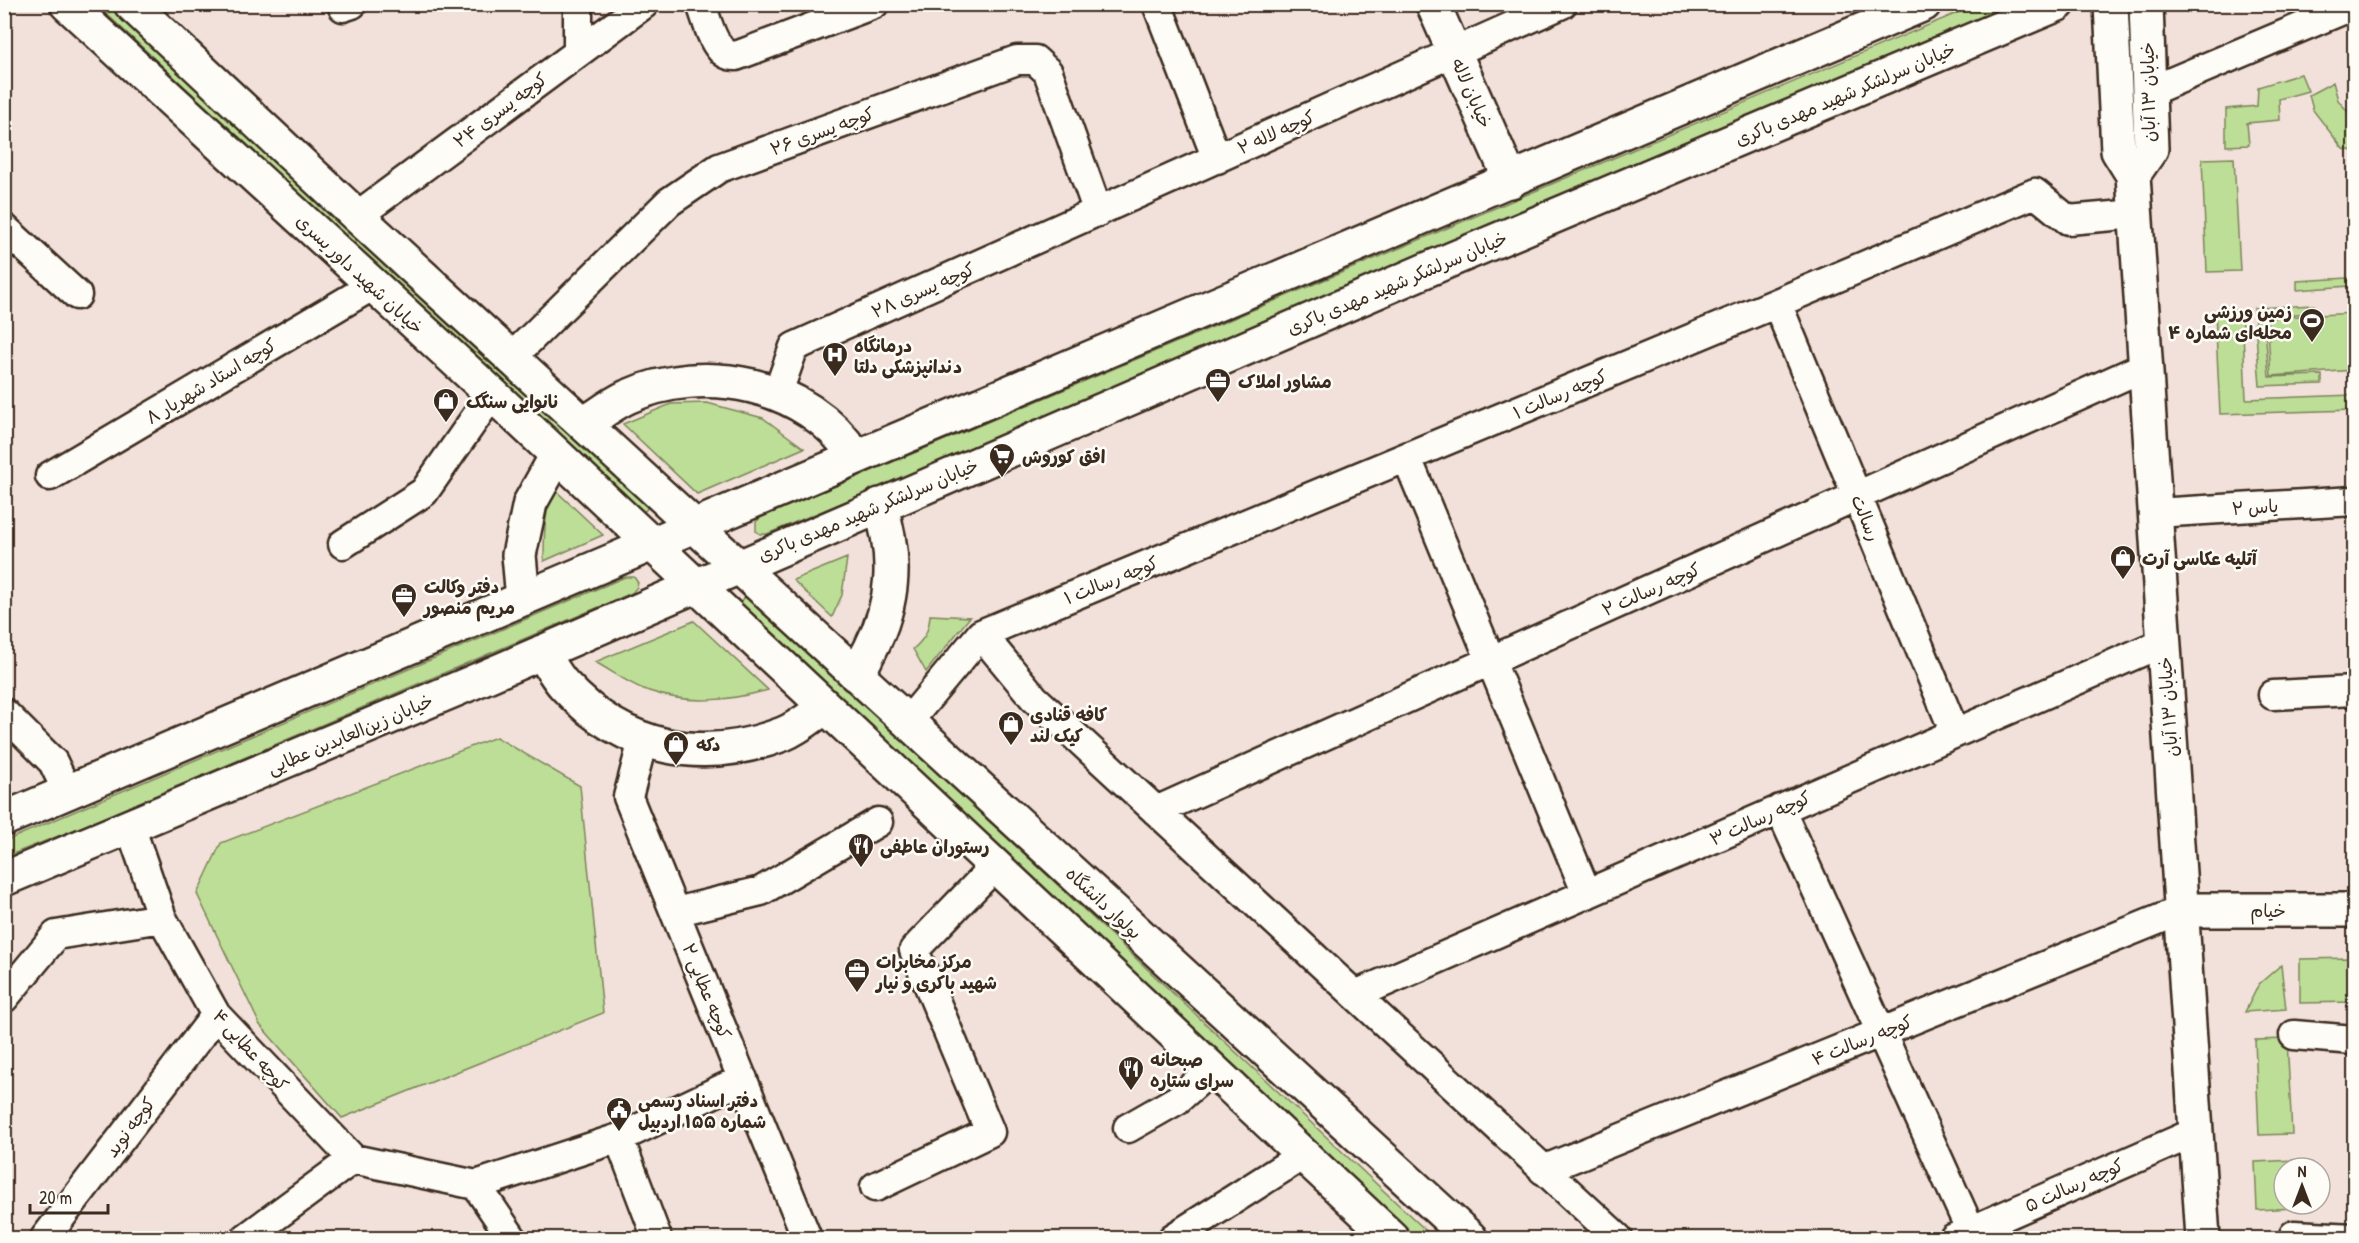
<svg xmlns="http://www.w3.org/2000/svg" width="2359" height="1243" font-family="'Patrick Hand','Playpen Sans Arabic',sans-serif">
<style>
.green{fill:#bdde97;stroke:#7c845a;stroke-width:1.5}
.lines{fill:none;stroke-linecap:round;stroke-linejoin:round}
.minor-casing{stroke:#3b2a1e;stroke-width:33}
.tertiary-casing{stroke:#3b2a1e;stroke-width:38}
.secondary-casing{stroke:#3b2a1e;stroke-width:38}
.minor{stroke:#fdfcf7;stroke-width:28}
.tertiary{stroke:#fdfcf7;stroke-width:33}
.secondary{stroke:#fdfcf7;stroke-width:33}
.labels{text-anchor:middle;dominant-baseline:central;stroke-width:5;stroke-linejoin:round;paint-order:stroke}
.street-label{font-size:18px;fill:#3b2a1e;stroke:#fdfcf7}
.poi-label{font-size:18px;font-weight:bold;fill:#3b2a1e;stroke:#fdfcf7;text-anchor:start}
</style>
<rect width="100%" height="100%" fill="#f2e1da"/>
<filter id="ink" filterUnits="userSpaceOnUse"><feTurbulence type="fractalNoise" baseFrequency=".0167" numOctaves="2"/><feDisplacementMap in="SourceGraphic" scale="12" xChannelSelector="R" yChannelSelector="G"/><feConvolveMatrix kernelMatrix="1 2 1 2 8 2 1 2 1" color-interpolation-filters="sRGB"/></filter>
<g filter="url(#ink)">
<path class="green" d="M 97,5 L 113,5 L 649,504 L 646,510 L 641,513 L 338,235 L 205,106 Z
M 1976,5 L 2013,5 L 1365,285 L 767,534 L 760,534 L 756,531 L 756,522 L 760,518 Z
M 2301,74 L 2308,91 L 2279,99 L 2280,120 L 2247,123 L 2249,145 L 2226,146 L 2226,109 L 2257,106 L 2258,87 Z
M 2333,82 L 2338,100 L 2354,119 L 2354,151 L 2343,149 L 2313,110 L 2309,95 Z
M 2234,158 L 2240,271 L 2207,272 L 2202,159 Z
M 2348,278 L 2349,286 L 2297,290 L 2297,281 Z
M 2314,305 L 2314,313 L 2264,316 L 2269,377 L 2322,375 L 2322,384 L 2260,386 L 2254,308 Z
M 2242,310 L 2246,399 L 2354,395 L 2354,410 L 2220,414 L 2215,311 Z
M 2354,313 L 2354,370 L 2271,376 L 2267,318 Z
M 707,403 L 763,418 L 804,448 L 697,494 L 623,424 L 671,404 Z
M 554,489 L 603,535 L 544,561 C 544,537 544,511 554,489 Z
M 847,558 L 842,595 L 832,617 L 793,580 Z
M 625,577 L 634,577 L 638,583 L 637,587 L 632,593 L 86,825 L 5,857 L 5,841 Z
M 745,597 L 754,600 L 1434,1238 L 1414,1238 L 739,604 Z
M 930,615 L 970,617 L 926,672 L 913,649 C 925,639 929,630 930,615 Z
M 694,621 L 768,690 C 728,701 689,705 649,691 C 630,685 612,671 595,662 Z
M 496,737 L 580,786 L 603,1013 L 342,1118 L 260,1025 L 197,894 L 221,843 Z
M 2354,958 L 2354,1002 L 2300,1003 L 2300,959 Z
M 2281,965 L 2286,1009 L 2245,1012 L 2259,984 Z
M 2287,1039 L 2292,1134 L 2259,1135 L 2255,1040 Z
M 2295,1160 L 2295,1168 L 2284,1168 L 2284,1204 L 2297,1204 L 2297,1208 L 2257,1210 L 2255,1162 Z"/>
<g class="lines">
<defs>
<path id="minor" d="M 578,4 L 578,52
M 701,4 C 708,22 714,57 736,56 L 874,4
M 1157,4 L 1217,159
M 343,7 L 352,4
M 2148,92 L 2354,5
M 357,216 L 644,4
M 4,228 L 77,295
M 1777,303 L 1955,733
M 511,358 L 669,202 L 719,168 L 1017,60 L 1035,60 L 1048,72 L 1098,212
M 777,395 L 794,347 L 1562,4
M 1407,458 L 1587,894
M 50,476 L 372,286
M 2155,513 L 2354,501
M 343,544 L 424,492 L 492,394
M 981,634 L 1034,698 L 1618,1238
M 2273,695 L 2354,691
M 4,713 L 53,762 L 67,791
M 907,723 L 981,634 L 1777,303 L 2035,193 L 2068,220 L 2136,214
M 643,740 L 628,797 L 807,1238
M 1780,809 L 1974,1238
M 1156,811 L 2146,366
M 130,826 L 162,918 L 216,1015 L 353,1159
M 675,912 L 761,891 L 878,822
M 1355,995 L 2164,642
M 4,998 L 56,935 L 162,918
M 2294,1035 L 2354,1040
M 1128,1128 L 1177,1100 L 1211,1070
M 619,1138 L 657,1238
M 1543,1170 L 2182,910
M 476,1185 L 512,1238
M 875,1187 L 990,1132 L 914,950 L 994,867
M 2294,1235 L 2354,1238
M 45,1238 L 216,1015
M 246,1238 L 353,1159 L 476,1185 L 619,1138 L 743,1079
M 1173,1238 L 1303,1155
M 1954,1238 L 2196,1132"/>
<path id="tertiary" d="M 1433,4 L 1511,181
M 2111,4 L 2118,151 L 2133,175 L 2203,1238
M 2133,175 L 2151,149 L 2146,4
M 2182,910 L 2354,910"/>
<path id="secondary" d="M 67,4 L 492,394 L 1392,1238
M 131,4 L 357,216 L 1470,1238
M 584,424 C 598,415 612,404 627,397 C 705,362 807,383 855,456
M 523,599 L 519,555 L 530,503 L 557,455
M 542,652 C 549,663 556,677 565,686 C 624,750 702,765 783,734 C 798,728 812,716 825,707
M 856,675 C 862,668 865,659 870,650 C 895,602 897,556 880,505
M 4,819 L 1924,4
M 4,879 L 471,683 L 1424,271 L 2058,4"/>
</defs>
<use href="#minor" class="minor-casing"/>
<use href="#tertiary" class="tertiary-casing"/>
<use href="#secondary" class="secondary-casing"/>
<use href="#minor" class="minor"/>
<use href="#tertiary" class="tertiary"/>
<use href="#secondary" class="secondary"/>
</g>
</g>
<defs>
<symbol id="stadium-pin" viewBox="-11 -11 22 30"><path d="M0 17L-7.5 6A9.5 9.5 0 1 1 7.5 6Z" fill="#3b2a1e" stroke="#fdfcf7"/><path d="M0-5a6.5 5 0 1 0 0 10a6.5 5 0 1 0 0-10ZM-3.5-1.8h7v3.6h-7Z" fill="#fff"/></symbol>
<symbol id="hospital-pin" viewBox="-11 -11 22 30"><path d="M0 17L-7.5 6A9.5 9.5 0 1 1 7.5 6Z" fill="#3b2a1e" stroke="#fdfcf7"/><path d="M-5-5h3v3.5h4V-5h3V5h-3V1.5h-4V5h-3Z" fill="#fff"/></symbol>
<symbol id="office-pin" viewBox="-11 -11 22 30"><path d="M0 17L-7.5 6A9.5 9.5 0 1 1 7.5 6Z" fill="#3b2a1e" stroke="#fdfcf7"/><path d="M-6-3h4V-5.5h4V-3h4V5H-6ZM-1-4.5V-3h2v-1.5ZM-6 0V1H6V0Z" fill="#fff"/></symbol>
<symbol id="shop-pin" viewBox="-11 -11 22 30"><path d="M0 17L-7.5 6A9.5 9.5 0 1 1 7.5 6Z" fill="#3b2a1e" stroke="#fdfcf7"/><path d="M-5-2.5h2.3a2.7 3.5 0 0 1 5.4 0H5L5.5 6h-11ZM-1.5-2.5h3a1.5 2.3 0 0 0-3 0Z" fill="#fff"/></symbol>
<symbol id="supermarket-pin" viewBox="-11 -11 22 30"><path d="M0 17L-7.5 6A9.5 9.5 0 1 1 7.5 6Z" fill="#3b2a1e" stroke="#fdfcf7"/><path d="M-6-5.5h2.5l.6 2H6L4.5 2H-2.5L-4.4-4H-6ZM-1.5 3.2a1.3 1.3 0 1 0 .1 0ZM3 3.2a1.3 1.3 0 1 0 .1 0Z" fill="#fff"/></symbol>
<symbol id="restaurant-pin" viewBox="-11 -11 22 30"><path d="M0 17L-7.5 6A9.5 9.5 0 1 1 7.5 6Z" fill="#3b2a1e" stroke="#fdfcf7"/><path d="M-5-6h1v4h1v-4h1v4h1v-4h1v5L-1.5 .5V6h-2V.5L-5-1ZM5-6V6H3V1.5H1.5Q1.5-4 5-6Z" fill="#fff"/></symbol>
<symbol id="civic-pin" viewBox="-11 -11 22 30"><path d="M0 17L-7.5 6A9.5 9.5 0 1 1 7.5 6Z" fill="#3b2a1e" stroke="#fdfcf7"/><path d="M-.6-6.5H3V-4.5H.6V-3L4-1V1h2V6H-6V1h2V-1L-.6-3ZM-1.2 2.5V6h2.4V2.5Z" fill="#fff"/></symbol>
</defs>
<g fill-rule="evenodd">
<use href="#stadium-pin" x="2297" y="306" width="30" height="40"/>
<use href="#hospital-pin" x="820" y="340" width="30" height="40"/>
<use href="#office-pin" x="1203" y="366" width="30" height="40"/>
<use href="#shop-pin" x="431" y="386" width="30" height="40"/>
<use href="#supermarket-pin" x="987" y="441" width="30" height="40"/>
<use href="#shop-pin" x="2108" y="543" width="30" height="40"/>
<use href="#office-pin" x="389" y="581" width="30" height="40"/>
<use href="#shop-pin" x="996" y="709" width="30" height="40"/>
<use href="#shop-pin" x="661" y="729" width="30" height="40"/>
<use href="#restaurant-pin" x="846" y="831" width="30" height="40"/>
<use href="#office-pin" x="842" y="956" width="30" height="40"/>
<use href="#restaurant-pin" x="1116" y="1054" width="30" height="40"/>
<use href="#civic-pin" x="604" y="1095" width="30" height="40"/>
</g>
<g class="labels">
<g class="street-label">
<text transform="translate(2148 92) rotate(-91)">خیابان ۱۳ آبان</text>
<text transform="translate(1472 93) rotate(66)">خیابان لاله</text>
<text transform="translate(1845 94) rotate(-23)">خیابان سرلشکر شهید مهدی باکری</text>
<text transform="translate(500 110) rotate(-37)">کوچه یسری ۲۴</text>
<text transform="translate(822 131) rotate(-20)">کوچه یسری ۲۶</text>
<text transform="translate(1276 132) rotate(-24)">کوچه لاله ۲</text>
<text transform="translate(360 274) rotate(43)">خیابان شهید داور یسری</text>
<text transform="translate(1397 283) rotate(-23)">خیابان سرلشکر شهید مهدی باکری</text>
<text transform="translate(923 290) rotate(-24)">کوچه یسری ۲۸</text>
<text transform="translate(211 381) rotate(-31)">کوچه استاد شهریار ۸</text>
<text transform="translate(1560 394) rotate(-23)">کوچه رسالت ۱</text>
<text transform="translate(2255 507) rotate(-4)">یاس ۲</text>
<text transform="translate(868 510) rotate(-23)">خیابان سرلشکر شهید مهدی باکری</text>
<text transform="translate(1866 518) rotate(68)">رسالت</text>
<text transform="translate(1111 580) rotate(-22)">کوچه رسالت ۱</text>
<text transform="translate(1651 589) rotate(-24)">کوچه رسالت ۲</text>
<text transform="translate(2168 707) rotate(-94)">خیابان ۱۳ آبان</text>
<text transform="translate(350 734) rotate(-23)">خیابان زین‌العابدین عطایی</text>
<text transform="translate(1760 818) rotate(-24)">کوچه رسالت ۳</text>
<text transform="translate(1104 903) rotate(43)">بولوار دانشگاه</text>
<text x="2268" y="910">خیام</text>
<text transform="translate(707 991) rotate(68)">کوچه عطایی ۲</text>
<text transform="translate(1862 1040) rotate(-22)">کوچه رسالت ۴</text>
<text transform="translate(251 1050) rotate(48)">کوچه عطایی ۴</text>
<text transform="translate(130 1127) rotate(-53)">کوچه نوید</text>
<text transform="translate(2074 1185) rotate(-24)">کوچه رسالت ۵</text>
</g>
<g class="poi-label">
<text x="2292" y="311" text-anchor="end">زمین ورزشی<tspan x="2292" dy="21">محله‌ای شماره ۴</tspan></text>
<text x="854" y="345">درمانگاه<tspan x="854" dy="21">دندانپزشکی دلتا</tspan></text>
<text x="1238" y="381">مشاور املاک</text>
<text x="466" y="401">نانوایی سنگک</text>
<text x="1022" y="456">افق کوروش</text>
<text x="2142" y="558">آتلیه عکاسی آرت</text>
<text x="424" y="586">دفتر وکالت<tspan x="424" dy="21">مریم منصور</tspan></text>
<text x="1030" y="714">کافه قنادی<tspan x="1030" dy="21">کیک لند</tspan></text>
<text x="696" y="744">دکه</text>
<text x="880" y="846">رستوران عاطفی</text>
<text x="876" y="961">مرکز مخابرات<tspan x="876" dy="21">شهید باکری و نیار</tspan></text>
<text x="1150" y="1059">صبحانه<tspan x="1150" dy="21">سرای ستاره</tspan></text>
<text x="638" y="1100">دفتر اسناد رسمی<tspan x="638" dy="21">شماره ۱۵۵ اردبیل</tspan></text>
</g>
</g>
<rect width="2359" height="1243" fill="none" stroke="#fdfcf7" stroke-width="24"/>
<rect x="12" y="12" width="2335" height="1219" fill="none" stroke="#3b2a1e" stroke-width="2" filter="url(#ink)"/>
<g transform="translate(2302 1186)"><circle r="28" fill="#fdfcf7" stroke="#afa8a0" stroke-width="1.5"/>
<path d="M0-4.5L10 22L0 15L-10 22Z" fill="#3b2a1e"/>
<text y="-9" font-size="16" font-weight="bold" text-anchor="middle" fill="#3b2a1e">N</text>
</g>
<path d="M30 1204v9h78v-9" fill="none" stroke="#3b2a1e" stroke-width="3"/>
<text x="39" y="1204" font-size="18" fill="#3b2a1e" stroke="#fdfcf7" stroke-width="4.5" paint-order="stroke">20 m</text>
</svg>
